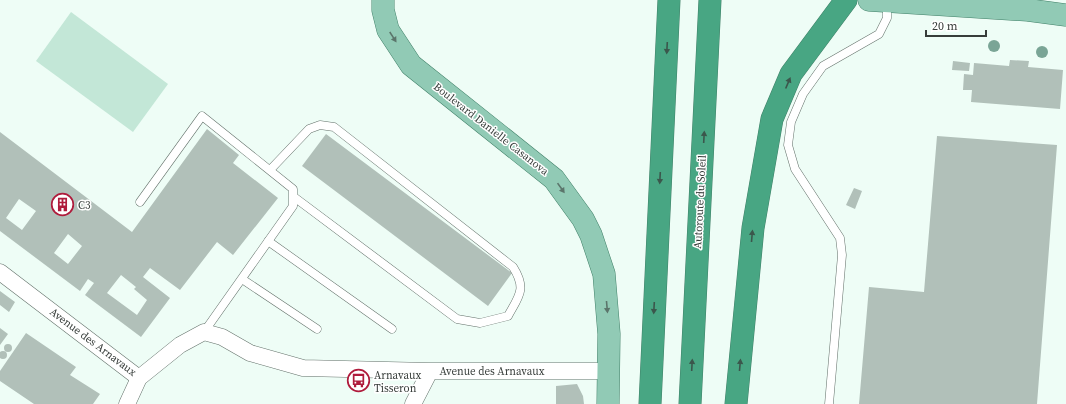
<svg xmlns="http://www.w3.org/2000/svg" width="1066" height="404" font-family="'Source Serif 4',serif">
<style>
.green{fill:#c3e7d7}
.building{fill:#b1c0b9;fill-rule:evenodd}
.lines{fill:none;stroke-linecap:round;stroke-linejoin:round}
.service-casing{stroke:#63716a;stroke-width:9}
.minor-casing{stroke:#63716a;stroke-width:17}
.primary-casing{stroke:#428169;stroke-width:23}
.motorway-casing{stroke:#428169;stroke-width:23}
.service{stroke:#fff;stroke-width:8}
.minor{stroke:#fff;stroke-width:16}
.primary{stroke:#91cab5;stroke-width:22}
.motorway{stroke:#48a683;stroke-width:22}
.tree{fill:#7aa596}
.oneway{fill:#5b756b}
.oneway2{fill:#3b574c}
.labels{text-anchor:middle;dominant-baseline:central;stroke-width:3;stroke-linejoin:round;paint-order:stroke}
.street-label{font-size:11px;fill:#373d3a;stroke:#fff}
.poi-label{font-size:11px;fill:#373d3a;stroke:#fff;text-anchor:start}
</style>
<rect width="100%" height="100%" fill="#eefdf6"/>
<path class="green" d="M 71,12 L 168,84 L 133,132 L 36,61 Z"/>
<path class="building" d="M 1010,60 L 1029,61 L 1028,67 L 1063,70 L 1060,109 L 971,102 L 972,90 L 963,90 L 964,74 L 973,75 L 974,63 L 1009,66 Z
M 953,61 L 970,63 L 969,71 L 952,70 Z
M 207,129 L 239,155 L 233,163 L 278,198 L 233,255 L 217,242 L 180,290 L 150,268 L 143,277 L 170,298 L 141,337 L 85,295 L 94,283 L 88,279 L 80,291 L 0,231 L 0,132 L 132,232 ZM 19,199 L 36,211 L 22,230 L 6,218 ZM 68,234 L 82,246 L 68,264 L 54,253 ZM 121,275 L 136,287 L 134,289 L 147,300 L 137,315 L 107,293 Z
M 326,134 L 512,273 L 488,306 L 302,166 Z
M 937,136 L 1057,145 L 1037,404 L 859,404 L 869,287 L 924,292 Z
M 854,188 L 862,191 L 855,209 L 846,205 Z
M 0,291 L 15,302 L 9,312 L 0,305 Z
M 0,328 L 8,334 L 0,345 Z
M 26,333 L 76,367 L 70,375 L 100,394 L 93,404 L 34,404 L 0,381 L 0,371 Z
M4 348a4 4 0 1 1 8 0a4 4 0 1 1-8 0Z
M-1 355a4 4 0 1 1 8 0a4 4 0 1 1-8 0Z
M 577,384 L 583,396 L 584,404 L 556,404 L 556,386 Z"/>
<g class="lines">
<defs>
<path id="service" d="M 270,170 L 309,129 L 320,125 L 334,127 L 513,267 C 527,289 519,296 508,316 L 480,323 L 457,319 L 294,197
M 140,202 L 202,116 L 293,189 L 293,206 L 204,332
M 268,241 L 392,329
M 242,279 L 317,329
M 829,404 L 842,255 L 840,238 L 795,169 L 788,145 L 791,122 L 803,94 L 823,66 L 879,34 L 887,18 L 887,3"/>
<path id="minor" d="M 0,272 L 139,378 L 180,345 L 204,332 L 222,337 L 250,353 L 303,368 L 430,371 L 609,371
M 127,404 L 139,378
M 413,404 L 430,371"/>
<path id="primary" d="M 383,0 L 383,10 L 388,30 L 411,65 L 554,179 L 583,219 L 591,235 L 604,274 L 609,334 L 608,404
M 869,0 L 1028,10 L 1066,15"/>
<path id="motorway" d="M 650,404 L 669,0
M 690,404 L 710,0
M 736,404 L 753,228 L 772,119 L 791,74 L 846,0"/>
</defs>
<use href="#service" class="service-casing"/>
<use href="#minor" class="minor-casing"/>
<use href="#primary" class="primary-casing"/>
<use href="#motorway" class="motorway-casing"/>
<use href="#service" class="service"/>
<use href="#minor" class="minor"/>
<use href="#primary" class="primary"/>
<use href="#motorway" class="motorway"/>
</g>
<g class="tree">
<circle cx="994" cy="46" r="6"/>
<circle cx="1042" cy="52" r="6"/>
</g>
<defs><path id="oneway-solid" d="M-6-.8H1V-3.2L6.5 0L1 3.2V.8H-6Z"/></defs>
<g class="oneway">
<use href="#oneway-solid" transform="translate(393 37) rotate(57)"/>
<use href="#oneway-solid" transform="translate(561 188) rotate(55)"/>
<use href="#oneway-solid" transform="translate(607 307) rotate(85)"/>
</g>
<g class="oneway2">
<use href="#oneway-solid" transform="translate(667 48) rotate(93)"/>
<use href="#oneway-solid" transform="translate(788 83) rotate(-67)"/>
<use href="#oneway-solid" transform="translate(704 137) rotate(-87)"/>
<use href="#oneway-solid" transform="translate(660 178) rotate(93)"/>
<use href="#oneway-solid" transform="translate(752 236) rotate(-85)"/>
<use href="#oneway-solid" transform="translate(654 308) rotate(93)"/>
<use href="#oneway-solid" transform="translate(692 365) rotate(-87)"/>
<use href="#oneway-solid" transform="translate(740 365) rotate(-85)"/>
</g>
<defs>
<symbol id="building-ring" viewBox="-11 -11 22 22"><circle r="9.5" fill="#fff" stroke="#af1b3c" stroke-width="1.5"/><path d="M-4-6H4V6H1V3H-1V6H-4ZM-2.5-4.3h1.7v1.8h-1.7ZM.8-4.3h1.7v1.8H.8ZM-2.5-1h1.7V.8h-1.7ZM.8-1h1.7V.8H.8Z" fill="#af1b3c"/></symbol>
<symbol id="bus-ring" viewBox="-11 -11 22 22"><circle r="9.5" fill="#fff" stroke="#af1b3c" stroke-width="1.5"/><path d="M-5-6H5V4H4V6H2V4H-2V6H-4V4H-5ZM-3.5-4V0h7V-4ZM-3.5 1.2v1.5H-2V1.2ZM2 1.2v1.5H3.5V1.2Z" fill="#af1b3c"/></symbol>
</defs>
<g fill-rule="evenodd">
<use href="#building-ring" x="50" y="192" width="25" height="25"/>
<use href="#bus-ring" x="346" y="368" width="25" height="25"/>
</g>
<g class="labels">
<g class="street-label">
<text transform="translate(491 129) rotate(38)">Boulevard Danielle Casanova</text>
<text transform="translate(700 202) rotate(-87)">Autoroute du Soleil</text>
<text transform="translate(93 342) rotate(37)">Avenue des Arnavaux</text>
<text x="492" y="371">Avenue des Arnavaux</text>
</g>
<g class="poi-label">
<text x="78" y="205">C3</text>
<text x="374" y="375">Arnavaux<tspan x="374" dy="13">Tisseron</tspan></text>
</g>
</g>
<path d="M926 30v6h60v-6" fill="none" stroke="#373d3a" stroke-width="2"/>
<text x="932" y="30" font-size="12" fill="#373d3a" stroke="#ffffff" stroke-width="3" paint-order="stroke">20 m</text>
</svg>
